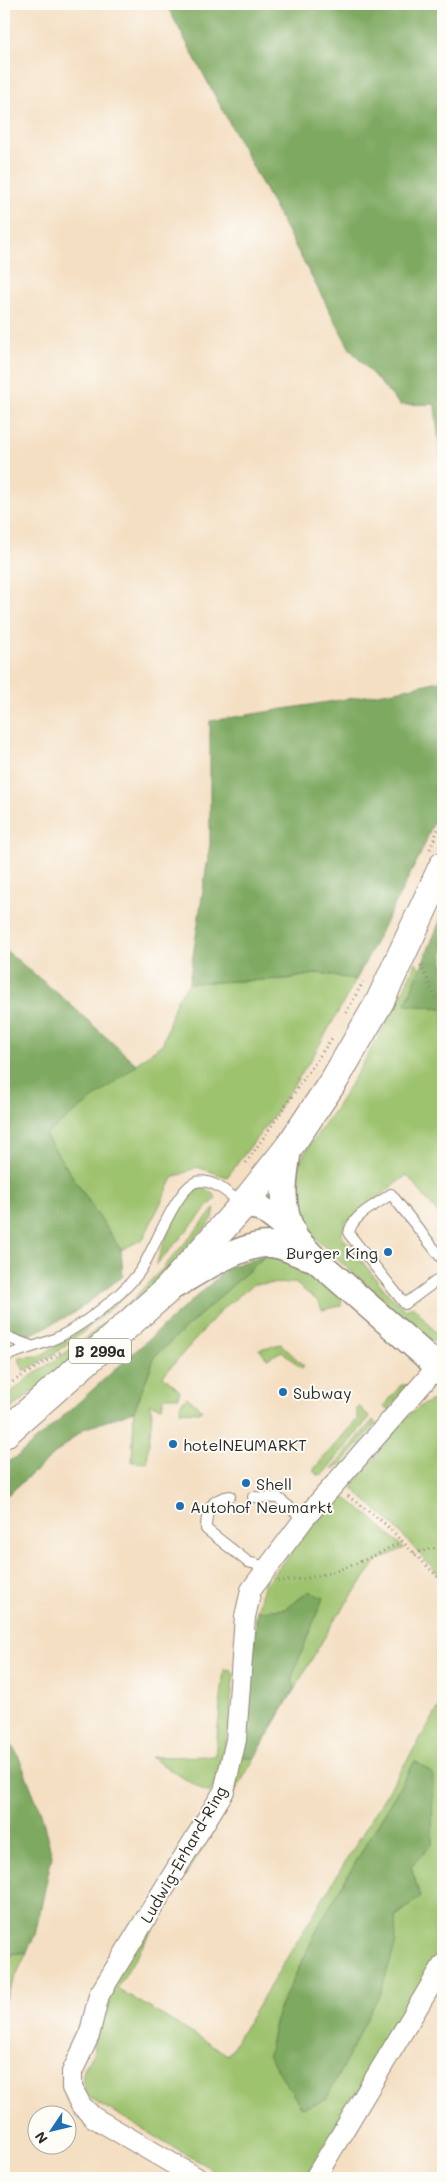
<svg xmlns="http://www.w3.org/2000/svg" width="447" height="2182" font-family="Mali,sans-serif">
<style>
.green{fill:#9ec36e;stroke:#64774c;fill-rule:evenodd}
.forest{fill:#7ea961;stroke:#546a46}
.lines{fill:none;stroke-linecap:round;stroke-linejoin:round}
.service-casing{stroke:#908577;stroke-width:12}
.minor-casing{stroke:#908577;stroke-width:22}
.tertiary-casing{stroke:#908577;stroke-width:28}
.primary-casing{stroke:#908577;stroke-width:30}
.path{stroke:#908577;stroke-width:3;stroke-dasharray:1 4;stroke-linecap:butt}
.service{stroke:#fff;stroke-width:10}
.minor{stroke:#fff;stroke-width:20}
.tertiary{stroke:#fff;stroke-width:25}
.primary{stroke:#fff;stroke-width:28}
.poi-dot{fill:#1f6fb2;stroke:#fdfcf7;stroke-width:2}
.labels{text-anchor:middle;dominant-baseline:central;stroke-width:4;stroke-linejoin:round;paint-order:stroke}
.shield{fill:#fdfcf7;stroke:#6a6a68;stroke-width:1}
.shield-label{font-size:15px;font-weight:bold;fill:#2b2b2b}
.poi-label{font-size:16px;fill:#2b2b2b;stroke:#fdfcf7;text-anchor:start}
.street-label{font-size:16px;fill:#2b2b2b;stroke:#fdfcf7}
</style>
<rect width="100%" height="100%" fill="#fdfcf7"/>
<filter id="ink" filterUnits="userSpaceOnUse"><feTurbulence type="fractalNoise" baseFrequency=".02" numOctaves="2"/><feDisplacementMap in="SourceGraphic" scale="10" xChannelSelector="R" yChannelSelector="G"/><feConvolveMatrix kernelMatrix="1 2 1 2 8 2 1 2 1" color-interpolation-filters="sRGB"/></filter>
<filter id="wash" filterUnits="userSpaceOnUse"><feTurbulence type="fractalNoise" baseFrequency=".0096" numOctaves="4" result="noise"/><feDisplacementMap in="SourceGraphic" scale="20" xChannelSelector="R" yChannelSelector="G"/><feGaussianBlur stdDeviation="1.12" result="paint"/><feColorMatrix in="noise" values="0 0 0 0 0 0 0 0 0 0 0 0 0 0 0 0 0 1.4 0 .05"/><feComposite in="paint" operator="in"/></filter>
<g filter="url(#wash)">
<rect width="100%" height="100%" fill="#f4dfc3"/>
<path class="green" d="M 416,962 L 420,969 L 406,1005 L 443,1008 L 443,1220 L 407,1175 L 346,1222 L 342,1233 L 344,1239 L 388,1294 L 406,1310 L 413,1306 L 439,1336 L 443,1333 L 443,1340 C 431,1343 425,1339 416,1332 L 304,1228 L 292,1207 L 295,1171 L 307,1149 L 336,1108 L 364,1062 L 397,1004 Z
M 321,973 L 356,980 L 312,1058 L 269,1122 L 227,1177 L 197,1167 L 173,1178 L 143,1239 L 121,1250 L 45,1135 L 163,1043 L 176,1001 L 189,983 L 286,979 Z
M 202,1188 L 210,1191 L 216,1198 L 156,1265 C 164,1242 178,1198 202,1188 Z
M 215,1208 L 213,1218 L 207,1226 L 149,1290 L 47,1380 L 4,1414 L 4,1398 L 27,1379 L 80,1343 L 132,1300 L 164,1267 Z
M 267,1254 L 305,1268 L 342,1296 L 341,1306 L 322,1310 L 319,1302 L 295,1283 L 254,1284 L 222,1309 L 163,1376 L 180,1391 L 178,1397 L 164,1397 L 162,1407 L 149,1404 L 152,1412 L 147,1463 L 132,1462 L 134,1411 L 155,1356 Z
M 130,1291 L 87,1329 L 54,1354 L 24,1371 L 18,1357 L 40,1356 L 69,1338 Z
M 281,1344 L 304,1366 L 301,1368 L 282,1351 L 267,1359 L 259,1349 Z
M 401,1385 L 408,1385 L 388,1410 L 384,1406 Z
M 187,1397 L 202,1410 L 199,1412 L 180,1411 L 181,1403 Z
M 443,1398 L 443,1579 L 392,1524 L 353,1489 L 354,1483 C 380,1458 405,1401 443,1398 Z
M 359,1406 L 370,1417 L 323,1474 L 318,1475 L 314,1472 L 314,1469 L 357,1419 L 357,1409 Z
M 373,1420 L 376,1424 L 342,1464 L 332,1469 Z
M 342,1496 L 367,1514 L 404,1548 L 377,1561 L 335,1619 L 209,1837 L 117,1988 L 228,2055 L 443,1701 L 443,1945 L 431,1971 L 307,2178 L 227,2178 L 88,2097 C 78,2077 83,2070 94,2051 L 93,2046 L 104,2001 L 241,1756 L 257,1611 L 264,1585 L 337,1497 ZM 415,1761 L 411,1866 L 420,1897 L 277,2013 L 324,1916 Z
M 224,1669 L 231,1670 L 234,1674 C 229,1711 229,1762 209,1794 L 150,1757 L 215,1756 Z
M 27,1952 L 4,2001 L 4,1973 L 12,1954 Z"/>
<path class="forest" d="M 166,4 L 443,4 L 443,466 L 441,466 L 435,404 L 400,405 L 350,349 Z
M 443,680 L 443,799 L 421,853 L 356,980 L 321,973 L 286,979 L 189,983 L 210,844 L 210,721 L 396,691 Z
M 443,914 L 443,1008 L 405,1005 Z
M 4,949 L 62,997 L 137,1065 L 45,1135 L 121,1250 L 123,1276 L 74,1313 L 28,1336 L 4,1325 Z
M 267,1254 L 155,1356 L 134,1411 L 84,1429 L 4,1498 L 4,1464 L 18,1456 L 59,1420 L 229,1267 Z
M 309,1591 L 323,1598 L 292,1677 L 294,1689 L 254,1759 L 241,1756 L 257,1611 L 286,1609 Z
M 4,1733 L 18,1755 L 41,1813 L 52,1856 L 35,1935 L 27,1952 L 12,1954 L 4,1973 Z
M 415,1761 L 433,1774 L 432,1845 L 411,1866 L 420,1897 L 395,1916 L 396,1943 L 381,1991 L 326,2100 L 302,2108 L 268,2055 L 277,2013 L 324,1916 Z"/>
</g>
<g filter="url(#ink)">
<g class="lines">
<defs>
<path id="service" d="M 443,1260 L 391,1194 C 378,1204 350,1216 349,1234 L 405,1304 L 443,1276
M 4,1336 L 31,1346
M 4,1357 C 20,1350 38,1346 54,1339 C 80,1328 127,1292 142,1268 C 154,1249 177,1188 196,1182 C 212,1177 230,1195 242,1204
M 230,1496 C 210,1499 206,1511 206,1529 L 248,1562 L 267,1567
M 253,1497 L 278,1498 L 304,1519"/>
<path id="minor" d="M 197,2178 L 93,2117 L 81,2105 L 72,2088 L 72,2072 L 89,2036 L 99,1995 L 224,1791 L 236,1740 L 245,1617 L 251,1590 L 304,1519 L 438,1366
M 315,2178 L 443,1965"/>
<path id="tertiary" d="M 289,1147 C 284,1178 279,1206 294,1234
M 243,1205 L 261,1208 L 281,1223 L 315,1259 L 443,1371
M 174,1286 C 199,1272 249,1237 279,1246 C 290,1249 300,1255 312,1258"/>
<path id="primary" d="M 4,1434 L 167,1290 L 243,1205 L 289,1147 L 335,1079 L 380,1001 L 443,866"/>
</defs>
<use href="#service" class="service-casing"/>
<use href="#minor" class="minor-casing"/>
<use href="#tertiary" class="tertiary-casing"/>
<use href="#primary" class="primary-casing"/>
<path class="path" d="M 430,849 L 443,817
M 421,965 L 436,999 L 443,999
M 346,1013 L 363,982
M 246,1163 L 332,1038
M 4,1387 L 63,1351
M 348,1496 L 383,1522 L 443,1582
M 414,1553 L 435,1548 L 443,1548
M 278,1581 C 320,1581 367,1561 402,1541"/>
<use href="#service" class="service"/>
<use href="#minor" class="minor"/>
<use href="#tertiary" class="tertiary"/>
<use href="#primary" class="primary"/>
</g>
</g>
<g class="poi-dot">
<circle cx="388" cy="1252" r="5"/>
<circle cx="283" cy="1392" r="5"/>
<circle cx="173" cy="1444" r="5"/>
<circle cx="246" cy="1483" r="5"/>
<circle cx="180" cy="1506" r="5"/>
</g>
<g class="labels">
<rect class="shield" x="69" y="1338.5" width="62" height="25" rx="4"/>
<g class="shield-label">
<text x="100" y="1351">B 299a</text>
</g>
<g class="poi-label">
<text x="378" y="1252" text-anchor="end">Burger King</text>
<text x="293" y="1392">Subway</text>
<text x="183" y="1444">hotelNEUMARKT</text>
<text x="256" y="1483">Shell</text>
<text x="190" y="1506">Autohof Neumarkt</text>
</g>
<g class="street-label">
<text transform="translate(183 1854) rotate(-60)">Ludwig-Erhard-Ring</text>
</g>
</g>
<rect width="447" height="2182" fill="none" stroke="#fdfcf7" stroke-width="20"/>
<g transform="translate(52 2130) rotate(235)"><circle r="24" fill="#fdfcf7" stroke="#a9a8a5"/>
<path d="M0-4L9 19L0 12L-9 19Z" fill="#1f6fb2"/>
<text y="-8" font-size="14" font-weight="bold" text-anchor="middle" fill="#2b2b2b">N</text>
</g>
</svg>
